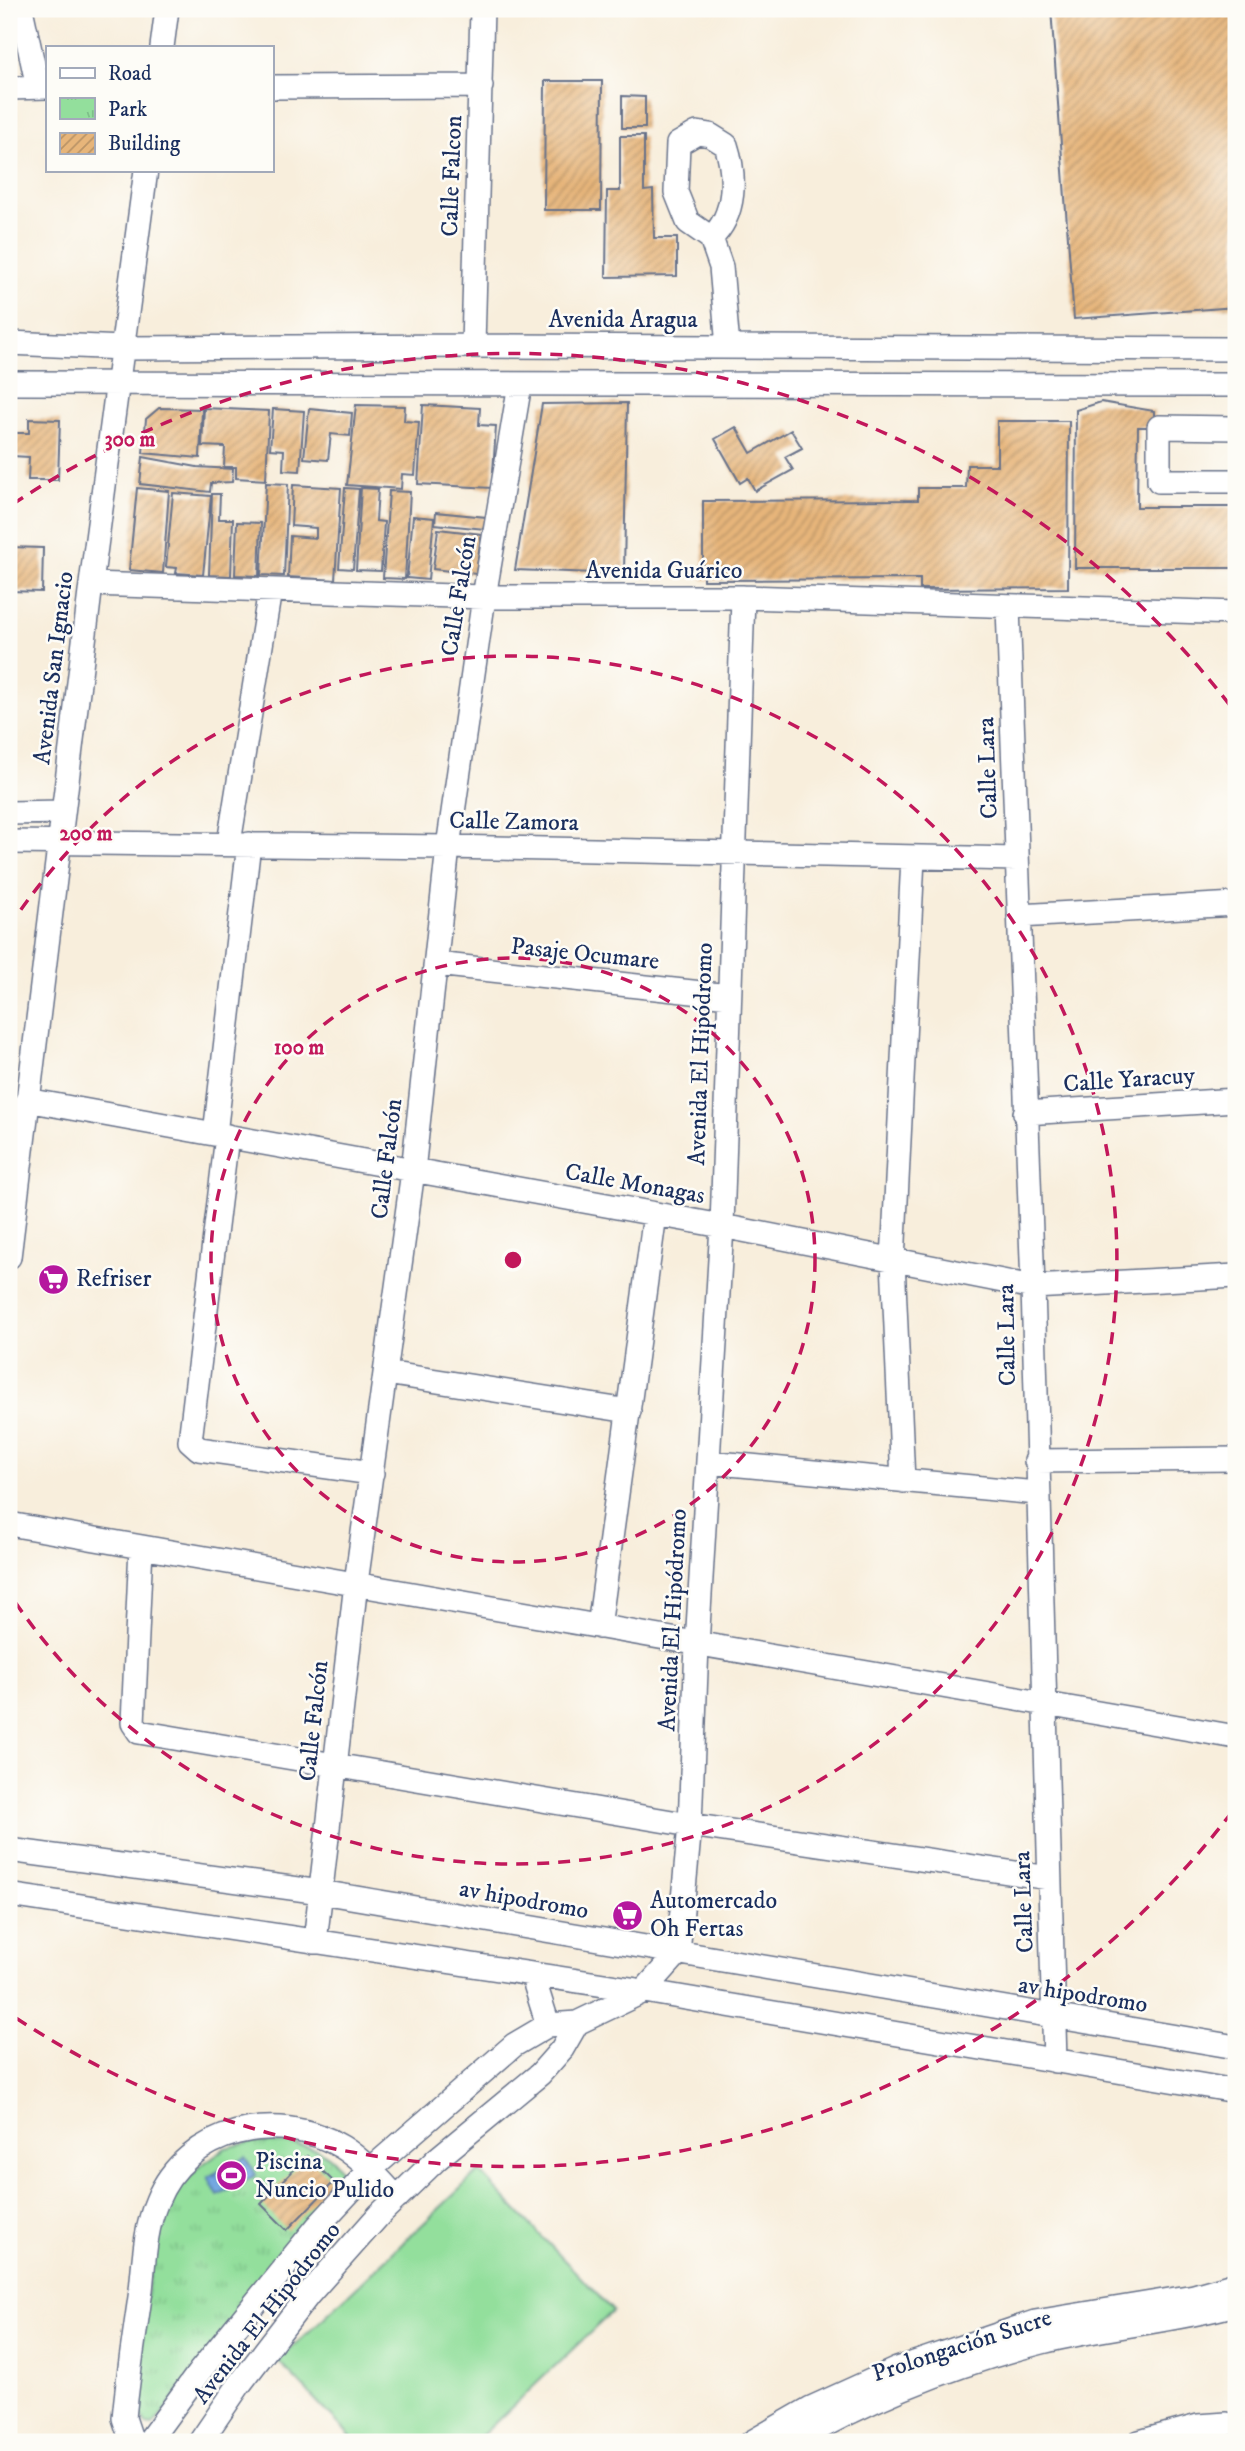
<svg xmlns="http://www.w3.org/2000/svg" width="1245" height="2451" font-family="'IM FELL DW Pica',serif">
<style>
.grass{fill:#93df9c;stroke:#57877d;stroke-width:2}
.park{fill:url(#park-tufts);stroke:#57877d;stroke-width:2}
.water{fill:url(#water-ripples);stroke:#476b9f;stroke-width:2}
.building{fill:url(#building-hatch)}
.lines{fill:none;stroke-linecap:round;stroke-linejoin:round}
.minor-casing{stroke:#68728a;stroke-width:26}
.minor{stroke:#fff;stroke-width:23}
.ring{fill:none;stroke:#c2185b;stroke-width:3.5;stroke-dasharray:12 9}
.labels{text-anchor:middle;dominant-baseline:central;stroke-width:5;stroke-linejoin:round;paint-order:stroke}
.street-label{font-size:24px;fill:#1b2f5e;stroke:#fdfcf7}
.poi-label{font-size:24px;fill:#1b2f5e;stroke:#fdfcf7;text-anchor:start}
.centre{fill:#c2185b;stroke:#fdfcf7;stroke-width:3.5}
.ring-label{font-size:21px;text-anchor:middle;font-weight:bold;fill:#c2185b;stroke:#fdfcf7;stroke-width:5;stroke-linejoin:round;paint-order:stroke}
</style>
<defs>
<pattern id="park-tufts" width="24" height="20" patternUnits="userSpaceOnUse" patternTransform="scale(1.75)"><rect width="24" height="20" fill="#93df9c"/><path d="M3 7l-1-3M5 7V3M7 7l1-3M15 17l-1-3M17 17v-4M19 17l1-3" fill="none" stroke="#7ec089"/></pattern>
<pattern id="water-ripples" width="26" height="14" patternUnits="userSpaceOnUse" patternTransform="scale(1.75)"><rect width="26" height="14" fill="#73a7e0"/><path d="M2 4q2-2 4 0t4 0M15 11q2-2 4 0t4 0" fill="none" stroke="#5e88b9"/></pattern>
<pattern id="building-hatch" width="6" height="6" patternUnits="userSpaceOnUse" patternTransform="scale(1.75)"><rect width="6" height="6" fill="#e7b57a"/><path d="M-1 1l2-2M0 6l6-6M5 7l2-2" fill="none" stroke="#ba9467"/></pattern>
</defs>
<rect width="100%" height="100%" fill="#fdfcf7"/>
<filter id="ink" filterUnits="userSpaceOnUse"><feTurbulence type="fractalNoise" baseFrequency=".0143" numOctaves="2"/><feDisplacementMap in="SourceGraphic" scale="14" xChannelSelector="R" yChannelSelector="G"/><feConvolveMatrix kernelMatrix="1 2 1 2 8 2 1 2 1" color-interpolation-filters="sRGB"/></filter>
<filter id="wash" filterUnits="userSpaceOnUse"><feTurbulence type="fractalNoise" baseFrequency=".00686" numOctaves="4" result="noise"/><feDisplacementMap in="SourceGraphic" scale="28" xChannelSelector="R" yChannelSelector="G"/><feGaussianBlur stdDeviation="1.57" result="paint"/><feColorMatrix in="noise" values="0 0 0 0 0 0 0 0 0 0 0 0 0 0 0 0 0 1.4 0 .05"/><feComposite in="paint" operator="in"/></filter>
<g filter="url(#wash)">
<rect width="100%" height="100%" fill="#f8eedc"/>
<path class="grass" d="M 479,2171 L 613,2311 L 475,2442 L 356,2442 L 278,2361 Z"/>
<path class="park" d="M 253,2142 C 286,2144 343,2141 343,2186 L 153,2425 L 146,2424 L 135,2406 L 145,2302 L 162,2212 L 177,2190 L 203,2164 L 225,2148 Z"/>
<path class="water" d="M 245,2157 L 256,2175 L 218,2196 L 208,2177 Z"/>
<g id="blocks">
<path class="building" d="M 1051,9 L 1236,9 L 1236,307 L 1074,319 Z
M 545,81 L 602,81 L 601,210 L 544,210 Z
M 622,96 L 645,97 L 645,128 L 622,128 Z
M 620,136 L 644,136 L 644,191 L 653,190 L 654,238 L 677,238 L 677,276 L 606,277 L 607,191 L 620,191 Z
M 1101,402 L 1154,411 L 1154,427 L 1138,427 L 1137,507 L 1236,507 L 1236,568 L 1075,568 L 1076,410 Z
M 627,403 L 624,574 L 515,570 L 542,404 Z
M 356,405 L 405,406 L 404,421 L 419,422 L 415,475 L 402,474 L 401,489 L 347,485 Z
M 423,405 L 480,408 L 479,425 L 496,426 L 492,488 L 418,484 Z
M 159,408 L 202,409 L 200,458 L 143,453 L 146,419 Z
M 204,408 L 269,411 L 266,480 L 236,478 L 236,467 L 224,467 L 225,447 L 202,446 Z
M 273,409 L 304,411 L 300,471 L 283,470 L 284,450 L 270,449 Z
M 309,409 L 352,413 L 350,436 L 331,434 L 328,460 L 304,458 Z
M 9,417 L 13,417 L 13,433 L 29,433 L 29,419 L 60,420 L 58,480 L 28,480 L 29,457 L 12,456 L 9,473 Z
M 997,421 L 1069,421 L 1068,588 L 920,589 L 920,579 L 703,580 L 703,501 L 918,500 L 918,488 L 966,488 L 967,465 L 997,465 Z
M 736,427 L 751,453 L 791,430 L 802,448 L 785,457 L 793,470 L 755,491 L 748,478 L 740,483 L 715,439 Z
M 143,457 L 197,467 L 233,469 L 232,482 L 211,483 L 210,492 L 140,484 Z
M 266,483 L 288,484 L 284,576 L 261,575 Z
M 293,485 L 341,488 L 335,580 L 288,577 L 290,536 L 316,538 L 316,528 L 291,526 Z
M 137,488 L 169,491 L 163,573 L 129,570 Z
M 345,488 L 359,489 L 353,569 L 339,568 Z
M 361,488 L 378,489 L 376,521 L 384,522 L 381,571 L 356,570 Z
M 389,491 L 410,492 L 405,579 L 383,578 Z
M 173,493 L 211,496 L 203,575 L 176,573 L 177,568 L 166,567 Z
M 212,494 L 220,494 L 219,519 L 233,519 L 231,576 L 209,575 Z
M 436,512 L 486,517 L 485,529 L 435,524 Z
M 413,516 L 434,518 L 428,580 L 407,578 Z
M 237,522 L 261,523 L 259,576 L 235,575 Z
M 438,529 L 481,534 L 476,574 L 433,569 Z
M 9,547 L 43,548 L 42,592 L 9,591 Z
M 307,2156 L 334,2182 L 287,2230 L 261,2204 Z"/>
</g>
</g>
<g filter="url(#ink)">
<use href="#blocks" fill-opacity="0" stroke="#68728a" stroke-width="2"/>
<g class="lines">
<defs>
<path id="minor" d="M 21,9 L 38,87
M 162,47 L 167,9
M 271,87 L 481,86
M 9,88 L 47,87
M 711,238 C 736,215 736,176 726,145 L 710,135 L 697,133 L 678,144 L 676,192 L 688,222 L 711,238 L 721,267 L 728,347
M 9,343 L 123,348 L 473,346 L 1236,349
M 473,346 L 482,9
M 9,383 L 1236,385
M 1236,428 L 1159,427 L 1159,481 L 1236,481
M 91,584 L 484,597 L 743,597 L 1236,613
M 1008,607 L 1033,1287 L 1055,2061
M 9,813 L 62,812
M 9,842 L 448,847 L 1017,859
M 229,843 L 270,590
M 1019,916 L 1236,904
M 436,964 L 729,996
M 27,1100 L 722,1226 L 1033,1287 L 1236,1276
M 1025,1113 L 1236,1100
M 215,1134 L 249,844
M 227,1136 L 190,1441 L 199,1449 L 372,1473
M 9,1257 L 91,584 L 146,170
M 386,1373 L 629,1411
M 1036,1461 L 1236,1459
M 708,1462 L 1037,1493
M 903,1481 L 893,1261 L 913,858
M 9,1524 L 1236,1737
M 141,1547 L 133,1723 L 139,1732 L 690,1825 L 1049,1878
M 599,1627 L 655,1214
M 9,1850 L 321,1892 L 1236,2047
M 9,1895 L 644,1991 L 1236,2091
M 315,1942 L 356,1583 L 413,1171 L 448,847 L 484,597 L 520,384
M 532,1974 L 548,2025
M 132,2442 L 124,2418 C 128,2375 135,2333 141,2290 C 144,2261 145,2229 157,2201 C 186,2129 278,2108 342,2147 C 363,2160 380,2180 397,2198
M 148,2442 L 200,2371 L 318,2226 L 370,2170 L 514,2045 L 548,2025 L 577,2023
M 200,2442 L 239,2385 L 309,2294 L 380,2214 L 437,2159 L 540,2074 L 562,2049 L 577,2023 L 644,1991 L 678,1953 L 690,1825 L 697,1645 L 722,1226 L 743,597
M 752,2442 L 811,2408 L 897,2369 L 1035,2322 L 1194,2296 L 1236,2284
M 794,2442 C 870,2398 956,2364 1042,2342 C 1106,2326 1172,2322 1236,2304
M 1139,2442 L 1198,2426 L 1227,2424"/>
</defs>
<use href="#minor" class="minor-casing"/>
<use href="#minor" class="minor"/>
</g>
</g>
<g class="ring">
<circle cx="513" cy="1260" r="302"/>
<path d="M9 927A604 604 0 1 1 9 1593"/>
<path d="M1232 1812A906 906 0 0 1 13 2016M13 504A906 906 0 0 1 1232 708"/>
</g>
<defs>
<symbol id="supermarket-disc" viewBox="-11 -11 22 22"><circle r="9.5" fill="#b5179e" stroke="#fdfcf7"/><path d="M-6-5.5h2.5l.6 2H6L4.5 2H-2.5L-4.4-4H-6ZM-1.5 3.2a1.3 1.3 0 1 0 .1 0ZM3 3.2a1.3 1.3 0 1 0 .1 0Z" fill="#fff"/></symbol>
<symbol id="stadium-disc" viewBox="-11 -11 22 22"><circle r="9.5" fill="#b5179e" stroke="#fdfcf7"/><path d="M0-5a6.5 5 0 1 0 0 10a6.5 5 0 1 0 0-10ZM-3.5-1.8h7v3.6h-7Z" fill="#fff"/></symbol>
</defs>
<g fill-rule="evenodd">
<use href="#supermarket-disc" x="36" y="1262" width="35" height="35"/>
<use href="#supermarket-disc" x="610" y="1898" width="35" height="35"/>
<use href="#stadium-disc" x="214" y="2158" width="35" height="35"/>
</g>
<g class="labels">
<g class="street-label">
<text transform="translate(452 176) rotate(-88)">Calle Falcon</text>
<text x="623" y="320">Avenida Aragua</text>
<text x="664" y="571">Avenida Guárico</text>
<text transform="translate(459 596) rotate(-81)">Calle Falcón</text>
<text transform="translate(54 668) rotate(-83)">Avenida San Ignacio</text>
<text transform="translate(988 768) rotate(-92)">Calle Lara</text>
<text transform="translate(514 822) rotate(1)">Calle Zamora</text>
<text transform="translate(585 954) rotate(6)">Pasaje Ocumare</text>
<text transform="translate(701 1054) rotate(-88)">Avenida El Hipódromo</text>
<text transform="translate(1129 1080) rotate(-4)">Calle Yaracuy</text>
<text transform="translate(387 1159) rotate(-83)">Calle Falcón</text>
<text transform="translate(635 1184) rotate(10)">Calle Monagas</text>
<text transform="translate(1007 1335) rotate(-91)">Calle Lara</text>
<text transform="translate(673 1620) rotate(-87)">Avenida El Hipódromo</text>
<text transform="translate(314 1721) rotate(-84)">Calle Falcón</text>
<text transform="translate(524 1900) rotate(10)">av hipodromo</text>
<text transform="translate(1024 1902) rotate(-92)">Calle Lara</text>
<text transform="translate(1083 1995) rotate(9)">av hipodromo</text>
<text transform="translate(267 2313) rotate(-52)">Avenida El Hipódromo</text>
<text transform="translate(962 2346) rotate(-18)">Prolongación Sucre</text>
</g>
<g class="poi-label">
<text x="76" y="1279">Refriser</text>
<text x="650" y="1901">Automercado<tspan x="650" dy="28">Oh Fertas</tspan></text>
<text x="255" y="2162">Piscina<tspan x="255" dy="28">Nuncio Pulido</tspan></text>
</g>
</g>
<circle cx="513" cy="1260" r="10" class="centre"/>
<g class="ring-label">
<text x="130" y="446">300 m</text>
<text x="86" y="840">200 m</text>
<text x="299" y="1054">100 m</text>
</g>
<rect width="1245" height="2451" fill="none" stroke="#fdfcf7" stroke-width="35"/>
<rect x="46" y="46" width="228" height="126" fill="#fdfcf7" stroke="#a3aaba" stroke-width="2"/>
<rect x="60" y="68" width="35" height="10" fill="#ffffff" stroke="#a3aaba" stroke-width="2"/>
<text x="108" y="80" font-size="21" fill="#1b2f5e">Road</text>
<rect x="60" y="98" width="35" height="21" fill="url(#park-tufts)" stroke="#a3aaba" stroke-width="2"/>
<text x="108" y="116" font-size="21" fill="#1b2f5e">Park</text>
<rect x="60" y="133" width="35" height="21" fill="url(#building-hatch)" stroke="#a3aaba" stroke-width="2"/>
<text x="108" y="150" font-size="21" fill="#1b2f5e">Building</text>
</svg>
